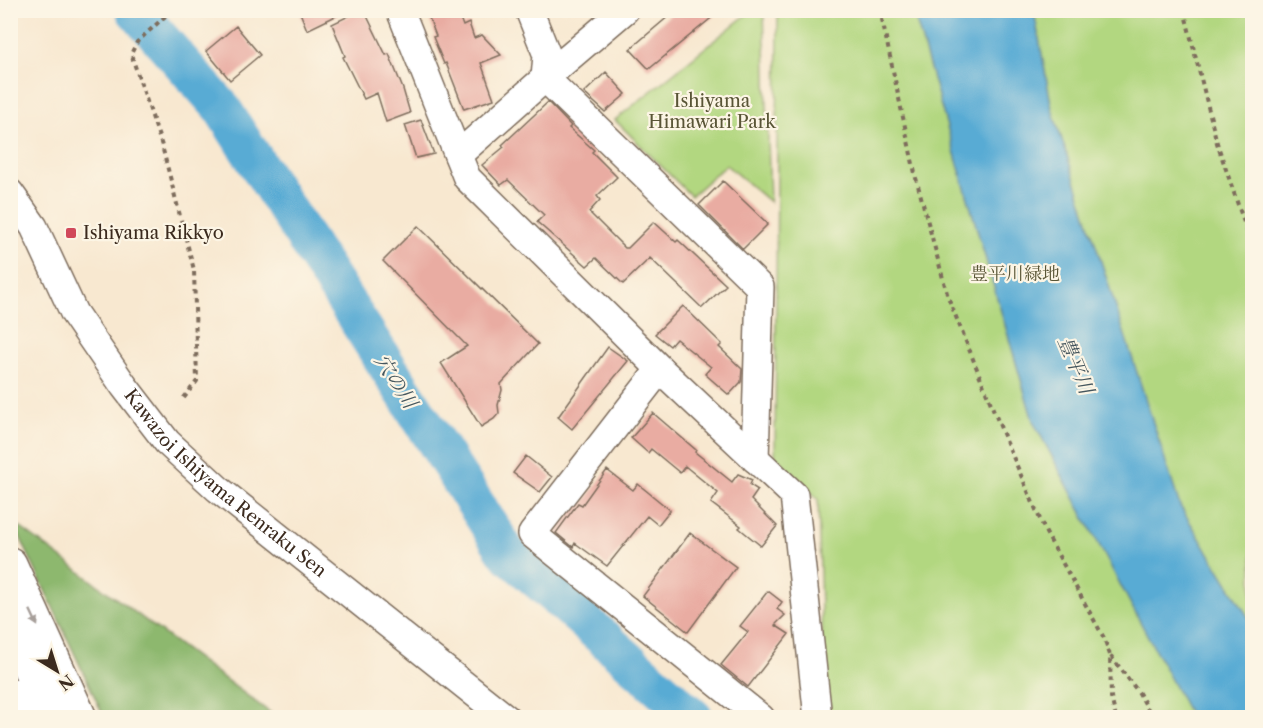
<svg xmlns="http://www.w3.org/2000/svg" width="1263" height="728" font-family="'Libre Caslon Text','Noto Serif JP',serif">
<style>
.green{fill:#b2d780;stroke:#76804f;stroke-width:1.5}
.forest{fill:#8db86e;stroke:#647146;stroke-width:1.5}
.water{fill:#59abd4;stroke:#4a6a79;stroke-width:1.5}
.lines{fill:none;stroke-linecap:round;stroke-linejoin:round}
.river{stroke:#59abd4;stroke-width:39}
.building{fill:#e9aca2}
.minor-casing{stroke:#7d6c5c;stroke-width:30}
.highway-casing{stroke:#7d6c5c;stroke-width:36}
.path{stroke:#7d6c5c;stroke-width:4;stroke-dasharray:4.5 4.5;stroke-linecap:butt}
.minor{stroke:#fff;stroke-width:27}
.highway{stroke:#fff;stroke-width:33}
.oneway{fill:#a79f9a}
.poi-dot{fill:#d1495b;stroke:#fcf5e5;stroke-width:2}
.labels{text-anchor:middle;dominant-baseline:central;stroke-width:4.5;stroke-linejoin:round;paint-order:stroke}
.park-label{font-size:18px;fill:#595536;stroke:#fcf5e5}
.poi-label{font-size:18px;fill:#3b2a1e;stroke:#fcf5e5;text-anchor:start}
.street-label{font-size:18px;fill:#3b2a1e;stroke:#fcf5e5}
.water-label{font-size:20px;font-style:italic;fill:#46575e;stroke:#fcf5e5}
</style>
<rect width="100%" height="100%" fill="#fcf5e5"/>
<filter id="ink" filterUnits="userSpaceOnUse"><feTurbulence type="fractalNoise" baseFrequency=".0167" numOctaves="2"/><feDisplacementMap in="SourceGraphic" scale="12" xChannelSelector="R" yChannelSelector="G"/><feConvolveMatrix kernelMatrix="1 2 1 2 8 2 1 2 1" color-interpolation-filters="sRGB"/></filter>
<filter id="wash" filterUnits="userSpaceOnUse"><feTurbulence type="fractalNoise" baseFrequency=".008" numOctaves="4" result="noise"/><feDisplacementMap in="SourceGraphic" scale="24" xChannelSelector="R" yChannelSelector="G"/><feGaussianBlur stdDeviation="1.35" result="paint"/><feColorMatrix in="noise" values="0 0 0 0 0 0 0 0 0 0 0 0 0 0 0 0 0 1.4 0 .05"/><feComposite in="paint" operator="in"/></filter>
<g filter="url(#wash)">
<rect width="100%" height="100%" fill="#f8e8d0"/>
<path class="green" d="M 751,11 L 764,11 L 770,202 L 726,165 L 691,196 L 615,120 Z
M 778,11 L 1252,11 L 1252,717 L 824,717 L 818,499 L 775,457 Z"/>
<path class="forest" d="M 13,522 L 276,717 L 104,717 Z"/>
<path class="water" d="M 915,11 L 1034,11 L 1052,109 L 1180,506 L 1252,623 L 1252,717 L 1191,717 L 1033,421 L 917,24 Z"/>
<g class="lines">
<path class="river" d="M 135,10 L 221,107 L 507,553 L 694,718"/>
</g>
<g id="blocks">
<path class="building" d="M 299,10 L 348,10 L 307,30 Z
M 361,10 L 364,10 L 386,55 L 389,54 L 403,89 L 410,113 L 386,122 L 377,93 L 364,99 L 343,57 L 345,56 L 332,24 Z
M 426,10 L 457,10 L 463,26 L 469,23 L 474,38 L 482,35 L 501,55 L 481,63 L 494,99 L 464,109 L 446,63 L 444,64 L 433,37 L 436,36 Z
M 676,10 L 721,10 L 649,69 L 630,49 Z
M 236,26 L 260,55 L 230,80 L 206,51 Z
M 606,72 L 626,94 L 605,112 L 584,93 Z
M 548,102 L 571,126 L 569,128 L 594,150 L 592,152 L 617,177 L 597,196 L 600,200 L 589,212 L 625,248 L 628,248 L 654,222 L 676,242 L 678,240 L 726,285 L 702,308 L 650,258 L 623,284 L 596,258 L 587,266 L 537,222 L 544,215 L 508,180 L 501,185 L 482,165 L 504,147 L 502,145 Z
M 421,120 L 434,154 L 416,158 L 405,125 Z
M 723,181 L 768,224 L 743,249 L 699,205 Z
M 418,226 L 538,344 L 501,384 L 502,390 L 498,405 L 499,413 L 494,419 L 481,427 L 441,363 L 467,346 L 383,261 Z
M 683,306 L 722,344 L 719,347 L 742,369 L 741,382 L 729,395 L 705,374 L 711,367 L 676,339 L 670,346 L 655,334 Z
M 608,347 L 628,361 L 572,429 L 558,417 Z
M 653,413 L 696,450 L 695,452 L 732,482 L 738,474 L 752,480 L 750,485 L 758,490 L 751,500 L 777,526 L 761,546 L 739,528 L 741,526 L 711,503 L 718,493 L 685,466 L 680,473 L 651,449 L 648,453 L 631,438 Z
M 526,456 L 552,477 L 540,492 L 513,473 Z
M 607,470 L 633,490 L 638,484 L 670,510 L 658,525 L 647,516 L 607,566 L 575,543 L 573,547 L 556,533 L 578,503 L 582,505 Z
M 690,533 L 736,567 L 688,632 L 643,596 Z
M 768,591 L 782,602 L 777,609 L 785,615 L 775,625 L 789,634 L 748,687 L 721,665 L 748,632 L 740,626 Z"/>
</g>
</g>
<g filter="url(#ink)">
<use href="#blocks" fill-opacity="0" stroke="#7d6c5c" stroke-width="1.5"/>
<g class="lines">
<defs>
<g id="minor">
<path d="M 400,10 L 467,178 L 660,369 L 794,495 L 818,718"/>
<path d="M 529,10 L 547,55 L 545,78 L 760,287 L 755,459"/>
<path d="M 458,155 L 545,78 L 625,10"/>
<path id="s1" d="M 10,193 L 34,227 L 74,313 L 124,386 L 167,442 L 218,489 L 506,718"/>
<path d="M 660,369 L 532,534 L 761,718"/>
</g>
<path id="highway" d="M 10,564 L 80,718
M 10,625 L 52,718
M 10,695 L 21,718"/>
</defs>
<use href="#minor" class="minor-casing"/>
<use href="#highway" class="highway-casing"/>
<path class="path" d="M 172,10 L 137,42 L 131,54 L 162,146 L 194,270 L 197,381 L 183,399
M 880,10 L 916,178 L 948,297 L 1004,436 L 1046,533 L 1104,638 L 1110,655 L 1111,697 L 1116,718
M 1184,10 L 1217,143 L 1252,246
M 1111,656 L 1139,693 L 1153,718"/>
<use href="#minor" class="minor"/>
<use href="#highway" class="highway"/>
</g>
<defs><path id="oneway-solid" d="M-6-.8H1V-3.2L6.5 0L1 3.2V.8H-6Z" transform="scale(1.5)"/></defs>
<use class="oneway" href="#oneway-solid" transform="translate(34 618) rotate(65)"/>
</g>
<rect class="poi-dot" x="65" y="227" width="12" height="12" rx="3"/>
<g class="labels">
<g class="park-label">
<text x="712" y="101">Ishiyama<tspan x="712" dy="21">Himawari Park</tspan></text>
<text x="1015" y="274">豊平川緑地</text>
</g>
<g class="poi-label">
<text x="83" y="233">Ishiyama Rikkyo</text>
</g>
<g class="street-label">
<text stroke="none"><textPath href="#s1" startOffset="366">Kawazoi Ishiyama Renraku Sen</textPath></text>
</g>
<g class="water-label">
<text transform="translate(1076 365) rotate(67)">豊平川</text>
<text transform="translate(396 381) rotate(57)">穴の川</text>
</g>
</g>
<rect width="1263" height="728" fill="none" stroke="#fcf5e5" stroke-width="36"/>
<g transform="translate(57 671) rotate(142)" stroke="#fcf5e5" stroke-width="4.5" paint-order="stroke">
<path d="M0-4.5L10 22L0 15L-10 22Z" fill="#3b2a1e"/>
<text y="-9" font-size="16" font-weight="bold" text-anchor="middle" fill="#3b2a1e">N</text>
</g>
</svg>
